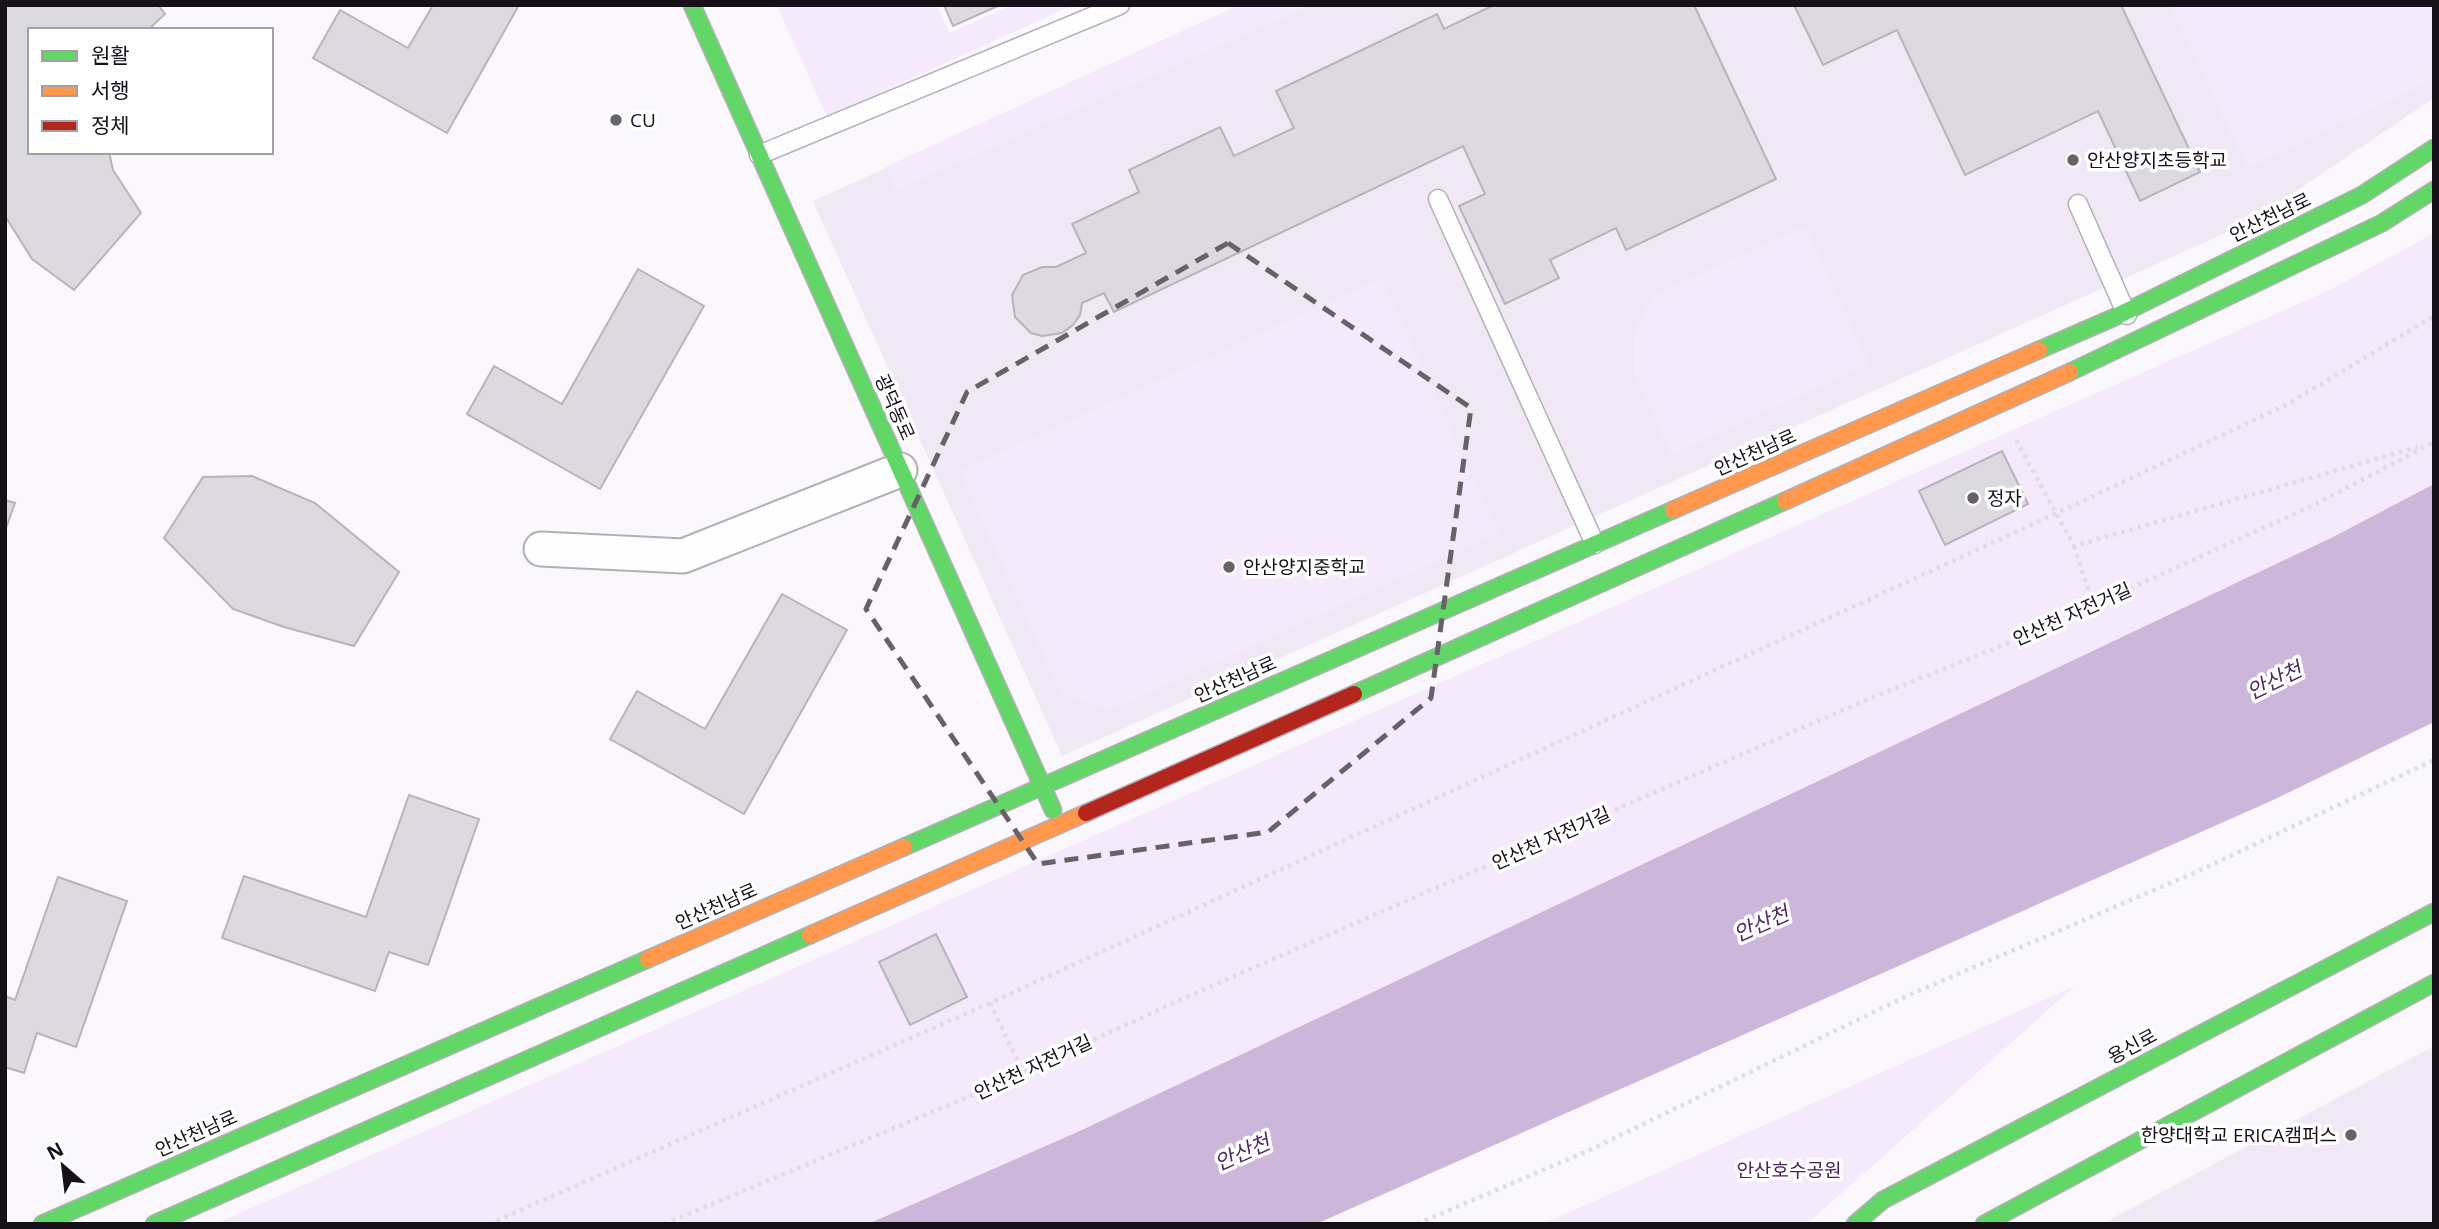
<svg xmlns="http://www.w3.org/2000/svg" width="2439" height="1229" font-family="'Open Sans','Noto Sans KR',sans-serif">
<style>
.built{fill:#f0e9f5}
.green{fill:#f5e9fc}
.water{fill:#ccb6d9}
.building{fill:#ddd9e0;stroke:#b7b3b9;stroke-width:2}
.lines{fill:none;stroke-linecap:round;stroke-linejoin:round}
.lane-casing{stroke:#b2afb5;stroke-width:21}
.street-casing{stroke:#b2afb5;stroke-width:37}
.fast-casing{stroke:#b2afb5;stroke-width:19}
.slow-casing{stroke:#b2afb5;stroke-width:19}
.jam-casing{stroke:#b2afb5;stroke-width:19}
.path{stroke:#dedddf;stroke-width:4.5;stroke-dasharray:3.5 5;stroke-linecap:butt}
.lane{stroke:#fefeff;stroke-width:18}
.street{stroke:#fefeff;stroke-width:33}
.fast{stroke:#63d668;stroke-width:16}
.slow{stroke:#ff974d;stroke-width:16}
.jam{stroke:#b3261e;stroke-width:16}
.marked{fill:none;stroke:#666268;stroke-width:5;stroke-dasharray:14 9;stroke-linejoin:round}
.poi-dot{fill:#666268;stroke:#fff;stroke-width:2.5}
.labels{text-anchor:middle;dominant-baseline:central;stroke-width:7;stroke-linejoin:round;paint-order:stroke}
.poi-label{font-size:19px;fill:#161118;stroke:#fff;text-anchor:start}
.street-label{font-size:19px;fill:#161118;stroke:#fff}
.park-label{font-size:19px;fill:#49205c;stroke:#fff}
.water-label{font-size:21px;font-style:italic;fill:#502864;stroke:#fff}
</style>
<rect width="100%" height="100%" fill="#fbf8fd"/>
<path class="built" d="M 1247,5 L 2434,5 L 2434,98 L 2252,221 L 1062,756 L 813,201 Z
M 2434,1046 L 2434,1224 L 2102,1224 Z"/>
<path class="green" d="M 777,5 L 937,5 L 949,33 L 1012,5 L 1073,5 L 827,117 Z
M 1239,5 L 1312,5 L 895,191 L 885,167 Z
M 2170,5 L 2434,5 L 2434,75 L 2423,85 L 2247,168 Z
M 1806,226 L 1869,364 L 1671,455 L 1634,373 L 1634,332 L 1653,295 Z
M 2434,233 L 2434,484 L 2333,537 L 1084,1129 L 868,1224 L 215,1224 L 2330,290 Z
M 1382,278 L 1499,533 L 1110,711 L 1061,695 L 959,471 Z
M 2075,986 L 1807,1224 L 1543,1224 Z"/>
<path class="water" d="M 2434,484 L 2434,722 L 2271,801 L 1316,1224 L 868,1224 L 1084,1129 L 2333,537 Z"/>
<path class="building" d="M 5,5 L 158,5 L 165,14 L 148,30 L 30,30 L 30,152 L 109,152 L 113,170 L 141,213 L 74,290 L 32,259 L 5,216 Z
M 433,5 L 519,5 L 447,133 L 313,58 L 340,10 L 408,48 Z
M 944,5 L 1000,5 L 953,26 Z
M 1494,5 L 1694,5 L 1776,179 L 1626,250 L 1616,228 L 1550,260 L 1559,278 L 1505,304 L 1459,206 L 1485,194 L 1463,146 L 1114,312 L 1104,293 L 1082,303 L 1080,315 L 1073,325 L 1062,333 L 1042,336 L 1031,333 L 1015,317 L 1012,295 L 1023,275 L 1042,267 L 1056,267 L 1086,253 L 1072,224 L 1139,192 L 1129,170 L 1220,127 L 1234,156 L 1294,128 L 1276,91 L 1437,14 L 1444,29 Z
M 1794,5 L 2121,5 L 2200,172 L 2140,201 L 2098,111 L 1965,175 L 1897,30 L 1823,65 Z
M 638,269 L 704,306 L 600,489 L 467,414 L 494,366 L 562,404 Z
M 2002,451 L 2028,504 L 1945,545 L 1919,491 Z
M 252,476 L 315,503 L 399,572 L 354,646 L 284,627 L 233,609 L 164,538 L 203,477 Z
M 5,500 L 15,503 L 5,531 Z
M 782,594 L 847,630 L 744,814 L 610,739 L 637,691 L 705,729 Z
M 409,795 L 479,819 L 428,965 L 389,952 L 375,991 L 222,938 L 244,876 L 366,917 Z
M 58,877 L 127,901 L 76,1047 L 37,1033 L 24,1073 L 5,1067 L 5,996 L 15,1000 Z
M 936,934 L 967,997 L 910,1025 L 879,962 Z"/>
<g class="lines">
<defs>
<path id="lane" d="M 759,155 L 1120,5
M 1438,199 L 1595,544
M 2078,204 L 2127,315"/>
<path id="street" d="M 541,549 L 683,556 L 900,470"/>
<path id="fast" d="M 692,5 L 1053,810
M 2039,350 L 2115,317 L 2362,195 L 2434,148
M 2070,372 L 2382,223 L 2434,190
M 1354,694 L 1785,501
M 904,847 L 1673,510
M 42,1224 L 648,959
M 154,1224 L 810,935
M 1855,1224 L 1883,1200 L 2434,912
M 1984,1224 L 2434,983"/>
<path id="slow" d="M 1785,501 L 2070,372
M 1673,510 L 2039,350
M 810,935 L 1086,813
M 648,959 L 904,847"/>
<path id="jam" d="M 1086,813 L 1354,694"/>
</defs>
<use href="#lane" class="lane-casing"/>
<use href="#street" class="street-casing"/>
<use href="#fast" class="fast-casing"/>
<use href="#slow" class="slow-casing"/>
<use href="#jam" class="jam-casing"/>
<path class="path" d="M 2016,440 L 2074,546 L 2418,447
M 2074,546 L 2093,605
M 990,1003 L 1023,1072
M 489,1224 L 990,1003 L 2055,514 L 2288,404 L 2434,316
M 664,1224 L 985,1090 L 1182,999 L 1866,700 L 2026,636 L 2316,504 L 2434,442
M 1417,1224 L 1592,1149 L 1911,994 L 2194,873 L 2434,760"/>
<use href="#lane" class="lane"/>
<use href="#street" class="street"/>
<use href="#fast" class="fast"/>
<use href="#slow" class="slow"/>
<use href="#jam" class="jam"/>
</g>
<path class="marked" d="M 1228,243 L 1471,408 L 1431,698 L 1268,832 L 1038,864 L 866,609 L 967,392 Z"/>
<g class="poi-dot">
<circle cx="616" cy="120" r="7"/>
<circle cx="2073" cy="160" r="7"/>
<circle cx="1973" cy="498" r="7"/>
<circle cx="1229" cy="567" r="7"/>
<circle cx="2351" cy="1135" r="7"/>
</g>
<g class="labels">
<g class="poi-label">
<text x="630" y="120">CU</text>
<text x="2087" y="160">안산양지초등학교</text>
<text x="1987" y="498">정자</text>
<text x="1243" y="567">안산양지중학교</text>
<text x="2337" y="1135" text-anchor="end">한양대학교 ERICA캠퍼스</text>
</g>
<g class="street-label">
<text transform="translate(2270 217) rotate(-26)">안산천남로</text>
<text transform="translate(895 407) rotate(66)">광덕동로</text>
<text transform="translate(1755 452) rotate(-24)">안산천남로</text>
<text transform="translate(2072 614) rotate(-24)">안산천 자전거길</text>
<text transform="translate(1235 679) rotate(-24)">안산천남로</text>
<text transform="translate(1551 838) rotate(-24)">안산천 자전거길</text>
<text transform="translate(716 906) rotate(-24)">안산천남로</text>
<text transform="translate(2132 1046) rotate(-28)">용신로</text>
<text transform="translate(1033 1067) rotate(-25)">안산천 자전거길</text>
<text transform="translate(196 1133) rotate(-24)">안산천남로</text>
</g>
<g class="park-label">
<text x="1789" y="1170">안산호수공원</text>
</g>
<g class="water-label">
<text transform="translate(2274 680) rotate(-26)">안산천</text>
<text transform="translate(1761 923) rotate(-24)">안산천</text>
<text transform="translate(1242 1152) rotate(-24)">안산천</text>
</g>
</g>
<rect width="2439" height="1229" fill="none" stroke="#161118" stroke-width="14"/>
<rect x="28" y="28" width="245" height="126" fill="#ffffff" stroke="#a2a0a3" stroke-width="2"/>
<rect x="42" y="51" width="35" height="10" fill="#63d668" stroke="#a2a0a3" stroke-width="2"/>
<text x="91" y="63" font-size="21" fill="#161118">원활</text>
<rect x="42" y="86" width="35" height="10" fill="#ff974d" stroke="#a2a0a3" stroke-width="2"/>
<text x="91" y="98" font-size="21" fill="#161118">서행</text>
<rect x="42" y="121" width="35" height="10" fill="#b3261e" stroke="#a2a0a3" stroke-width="2"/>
<text x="91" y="133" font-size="21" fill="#161118">정체</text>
<g transform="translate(63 1166) rotate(332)" stroke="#ffffff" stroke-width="5" paint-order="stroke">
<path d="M0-5L12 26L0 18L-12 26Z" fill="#161118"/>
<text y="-10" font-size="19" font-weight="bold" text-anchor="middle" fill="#161118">N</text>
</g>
</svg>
